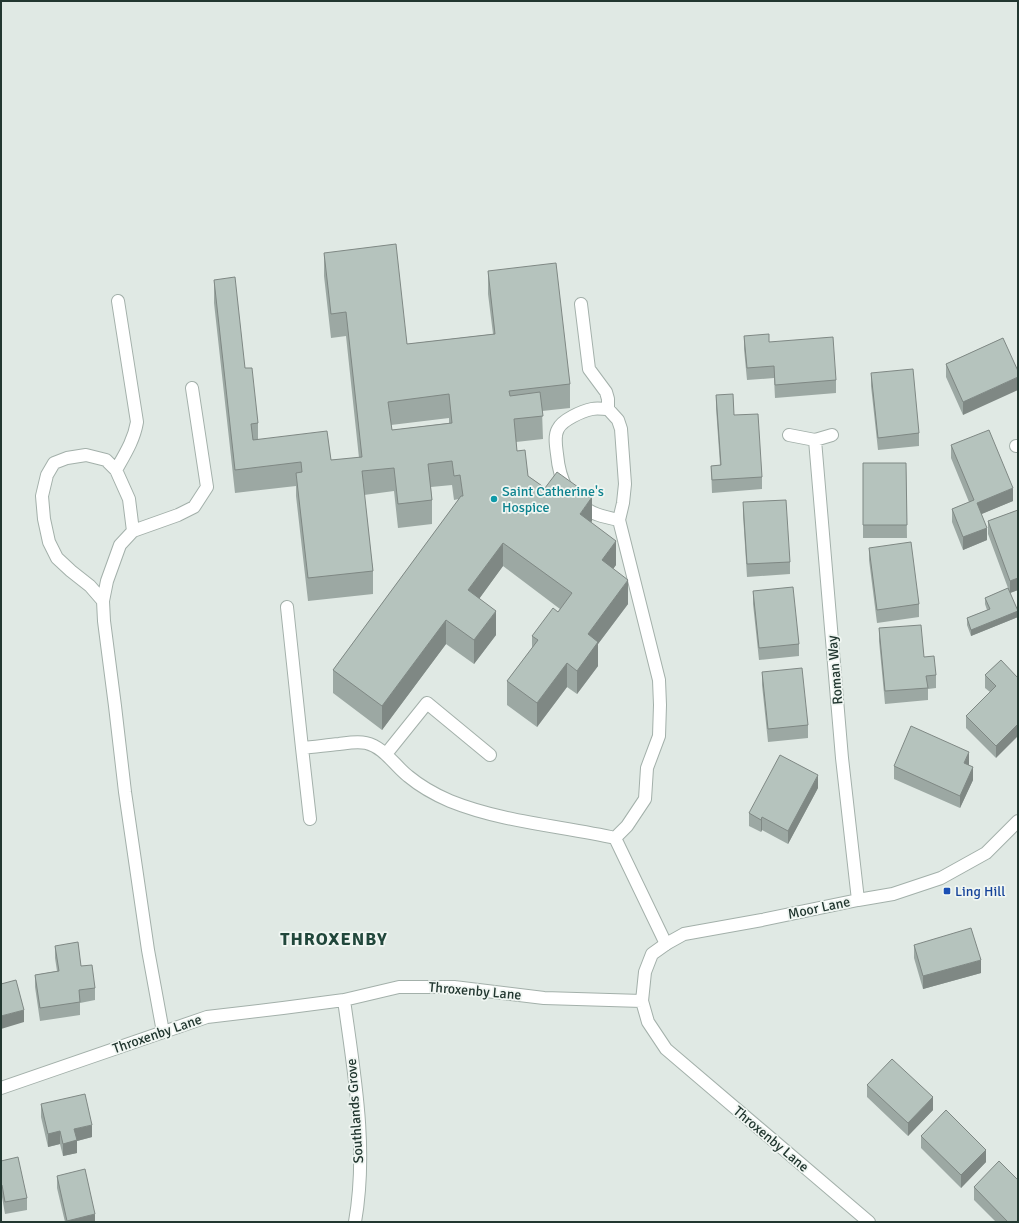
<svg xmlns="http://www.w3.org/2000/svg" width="1019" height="1223" font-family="Signika,sans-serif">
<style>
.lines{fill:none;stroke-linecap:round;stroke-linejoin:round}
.service-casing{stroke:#a3b0aa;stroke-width:14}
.minor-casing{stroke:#a3b0aa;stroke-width:14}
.service{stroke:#fff;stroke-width:12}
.minor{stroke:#fff;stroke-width:12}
.wall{fill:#9ca8a3;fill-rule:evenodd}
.shaded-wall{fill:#7f8884}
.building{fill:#b5c3bd;stroke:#7f8884;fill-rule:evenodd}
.culture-dot{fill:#0f9aa8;stroke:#f0f6f2;stroke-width:1.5}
.transit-dot{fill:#1a4fb4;stroke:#f0f6f2;stroke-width:1.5}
.labels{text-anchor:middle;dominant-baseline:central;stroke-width:3.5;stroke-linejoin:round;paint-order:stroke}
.culture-label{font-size:14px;fill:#0d838f;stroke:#f0f6f2;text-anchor:start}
.street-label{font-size:14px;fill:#223730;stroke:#f0f6f2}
.transit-label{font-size:14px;fill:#164399;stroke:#f0f6f2;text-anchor:start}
.district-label{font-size:18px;font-weight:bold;letter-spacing:1px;fill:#21473b;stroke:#f0f6f2}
</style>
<rect width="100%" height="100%" fill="#e0e9e4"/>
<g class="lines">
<defs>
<path id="service" d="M 581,304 L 589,369 L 606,392 L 608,399 L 608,409
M 116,470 C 125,454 134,440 137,422 L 118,301
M 578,503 C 590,514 604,517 619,520
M 133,531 L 178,515 L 194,507 L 207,487 L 192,388
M 103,601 L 90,586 L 71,571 L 57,558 L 49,542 L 44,519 L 42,496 L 47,475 L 54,463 L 67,458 L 86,455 L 106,460 L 116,470 L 129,499 L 133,531 L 120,545 L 107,581 L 103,601 L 104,621 L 115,706 L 125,792 L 148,950 L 163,1032
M 287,607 L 302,748 C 315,747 327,745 339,744 C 347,743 357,741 366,743 C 384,747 394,765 408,776 C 420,786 436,795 450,801 C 502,822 561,826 615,838 L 627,826 L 645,799 L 647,768 L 659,736 L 660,705 L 659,680 L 619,520 L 623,503 L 625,484 L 621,429 L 618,420 L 608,409 C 603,409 597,408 592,409 C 582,411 562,420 558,429 C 554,436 556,446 557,454 C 558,465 561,479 567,489
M 302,748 L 310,819
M 386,754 L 427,703 L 490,755
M 615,838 L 666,944"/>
<path id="minor" d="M 789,435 L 815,440 L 832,435
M 815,440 L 842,758 L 858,900
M 1016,446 L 1018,446
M 344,1000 C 354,1073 368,1148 355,1222
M 1,1088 L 207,1017 L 283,1008 L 344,1000 L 399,987 L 454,987 L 544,998 L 642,1001
M 869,1222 L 666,1049 L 648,1022 L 642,1001 L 645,972 L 652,954 L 666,944 L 684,934 L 762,920 L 858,900 L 893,894 L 941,878 L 986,853 L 1018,821"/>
</defs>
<use href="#service" class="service-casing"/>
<use href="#minor" class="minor-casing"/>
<use href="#service" class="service"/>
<use href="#minor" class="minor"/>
</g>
<path class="wall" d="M 324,253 L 407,344 L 493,334 L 488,294 L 488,271 L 570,384 L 570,408 L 542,411 L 543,439 L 516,442 L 517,451 L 528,476 L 592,521 L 591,522 L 616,565 L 613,569 L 628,604 L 598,644 L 598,666 L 577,694 L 567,687 L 537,727 L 507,705 L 507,681 L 532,648 L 532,636 L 558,612 L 560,609 L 503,566 L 479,599 L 496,635 L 474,664 L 446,644 L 382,730 L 333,693 L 333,670 L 459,499 L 454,500 L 452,485 L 431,487 L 432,500 L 432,524 L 398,528 L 394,491 L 364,495 L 373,571 L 373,594 L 308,601 L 296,496 L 296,486 L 235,493 L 214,303 L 214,280 L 245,368 L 258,423 L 258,439 L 331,460 L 359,458 L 346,336 L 331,338 L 324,276 ZM 449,418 L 449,423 L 392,430 L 391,425 Z
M 744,336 L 769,342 L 836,380 L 836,393 L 775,398 L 774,378 L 747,380 L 744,349 Z
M 1003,338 L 963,415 L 946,377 L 946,364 Z
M 871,373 L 919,433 L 919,446 L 878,450 L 871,386 Z
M 716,395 L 734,415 L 762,477 L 762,489 L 712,493 L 711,466 L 720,465 L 716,408 Z
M 951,445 L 1013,501 L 981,514 L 987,540 L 963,550 L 952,522 L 952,509 L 969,502 L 951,458 Z
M 863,463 L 906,463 L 907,538 L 863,538 Z
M 743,502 L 790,562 L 790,574 L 747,577 L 743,515 Z
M 1018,510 L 1018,590 L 1010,593 L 1018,617 L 971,636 L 967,625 L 967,618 L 987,610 L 985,604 L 985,598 L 1008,588 L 988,534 L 988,521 Z
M 869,548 L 919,604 L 919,617 L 877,623 L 869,560 Z
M 753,591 L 799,644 L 799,656 L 759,660 L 753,604 Z
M 879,628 L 924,657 L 936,675 L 936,688 L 928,689 L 928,700 L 885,704 L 879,641 Z
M 1001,660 L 996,758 L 966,728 L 966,716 L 990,692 L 985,688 L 985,675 Z
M 762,672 L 808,725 L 808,738 L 768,742 L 762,685 Z
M 969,765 L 973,780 L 960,808 L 894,779 L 894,766 Z
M 818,788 L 788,844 L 762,830 L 761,832 L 749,826 L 749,813 Z
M 914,945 L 981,973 L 923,989 L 914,958 Z
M 55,946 L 81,966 L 95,988 L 95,1000 L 80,1003 L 80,1015 L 40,1021 L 35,987 L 35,975 L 57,971 L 55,958 Z
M 867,1085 L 933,1110 L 908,1136 L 867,1097 Z
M 41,1104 L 92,1137 L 77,1141 L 77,1153 L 63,1156 L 60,1144 L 48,1147 L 41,1117 Z
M 921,1136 L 986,1162 L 961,1188 L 921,1148 Z
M 1,1161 L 27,1198 L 27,1210 L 5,1214 L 2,1197 L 1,1197 Z
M 57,1176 L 95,1222 L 65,1222 L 57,1188 Z
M 974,1187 L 1018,1222 L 996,1222 L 974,1200 Z"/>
<path class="shaded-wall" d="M 1018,377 L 1018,390 L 963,415 L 963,402 Z
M 1013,488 L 1013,501 L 977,516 L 977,503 Z
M 592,497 L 592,521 L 580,538 L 580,514 Z
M 987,528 L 987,540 L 963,550 L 963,537 Z
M 616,541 L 616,565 L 602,584 L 602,560 Z
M 503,543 L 503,566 L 468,614 L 468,590 Z
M 1018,578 L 1018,590 L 1010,593 L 1010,581 Z
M 628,580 L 628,604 L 598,644 L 598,666 L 577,694 L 577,671 L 588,634 Z
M 496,611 L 496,635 L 474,664 L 474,640 Z
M 1018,611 L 1018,617 L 971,636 L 971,630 Z
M 446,620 L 446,644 L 382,730 L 382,706 Z
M 567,663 L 567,687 L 537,727 L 537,703 Z
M 1018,724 L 1018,736 L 996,758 L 996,746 Z
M 969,752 L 969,765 L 964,776 L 964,763 Z
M 973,767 L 973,780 L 960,808 L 960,796 Z
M 818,775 L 818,788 L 788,844 L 788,831 Z
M 762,817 L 762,830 L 761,832 L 761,820 Z
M 981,960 L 981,973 L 923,989 L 923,976 Z
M 24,1010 L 24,1022 L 1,1029 L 1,1016 Z
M 933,1097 L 933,1110 L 908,1136 L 908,1123 Z
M 92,1125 L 92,1137 L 77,1141 L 77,1153 L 63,1156 L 63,1144 L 74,1129 Z
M 60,1131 L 60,1144 L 48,1147 L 48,1134 Z
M 986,1150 L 986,1162 L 961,1188 L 961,1175 Z
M 95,1214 L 95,1222 L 67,1222 L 67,1221 Z"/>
<path class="building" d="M 396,244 L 407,344 L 495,334 L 488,271 L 556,263 L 570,384 L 509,391 L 510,396 L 540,392 L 543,416 L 514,419 L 517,451 L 525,450 L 528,476 L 545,488 L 557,472 L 592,497 L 580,514 L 616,541 L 602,560 L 628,580 L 588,634 L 598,642 L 577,671 L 567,663 L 537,703 L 507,681 L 538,640 L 532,636 L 553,608 L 558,612 L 572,593 L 503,543 L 468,590 L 496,611 L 474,640 L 446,620 L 382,706 L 333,670 L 461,496 L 463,496 L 460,475 L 454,476 L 452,461 L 428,464 L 432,500 L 398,504 L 394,468 L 362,471 L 373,571 L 308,578 L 296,473 L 302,472 L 301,462 L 235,470 L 214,280 L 235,277 L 245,368 L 252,368 L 258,423 L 251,424 L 253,440 L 327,431 L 331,460 L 362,457 L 346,312 L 331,314 L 324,253 ZM 449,394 L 452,423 L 392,430 L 388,402 Z
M 769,334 L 769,342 L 833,337 L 836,380 L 775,385 L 774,366 L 747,368 L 744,336 Z
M 1003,338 L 1018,371 L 1018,377 L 963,402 L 946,364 Z
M 913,369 L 919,433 L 878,438 L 871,373 Z
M 733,394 L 734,415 L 758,414 L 762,477 L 712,480 L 711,466 L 721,465 L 716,395 Z
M 989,430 L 1013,488 L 977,503 L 987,528 L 963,537 L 952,509 L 974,500 L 951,445 Z
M 863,463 L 906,463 L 907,525 L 863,525 Z
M 786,500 L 790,562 L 747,564 L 743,502 Z
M 1018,510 L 1018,578 L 1010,581 L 988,521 Z
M 911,542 L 919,604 L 877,610 L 869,548 Z
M 793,587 L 799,644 L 759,648 L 753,591 Z
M 1008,588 L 1018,611 L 971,630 L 967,618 L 990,609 L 985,598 Z
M 921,625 L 924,657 L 934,656 L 936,675 L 926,676 L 928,688 L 885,691 L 879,628 Z
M 1001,660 L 1018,678 L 1018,724 L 996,746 L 966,716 L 996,686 L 985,675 Z
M 802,668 L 808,725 L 768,729 L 762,672 Z
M 911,726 L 969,752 L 964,763 L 973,767 L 960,796 L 894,766 Z
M 780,755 L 818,775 L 788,831 L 762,817 L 761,820 L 749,813 Z
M 971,928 L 981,960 L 923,976 L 914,945 Z
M 78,942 L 81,966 L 92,965 L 95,988 L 79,990 L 80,1002 L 40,1008 L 35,975 L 59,971 L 55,946 Z
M 16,980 L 24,1010 L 1,1016 L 1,984 Z
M 892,1059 L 933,1097 L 908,1123 L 867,1085 Z
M 85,1094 L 92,1125 L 74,1129 L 77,1140 L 63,1144 L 60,1131 L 48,1134 L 41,1104 Z
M 946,1110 L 986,1150 L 961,1175 L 921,1136 Z
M 18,1157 L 27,1198 L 5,1202 L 2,1185 L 1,1185 L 1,1161 Z
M 999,1161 L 1018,1180 L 1018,1222 L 1008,1222 L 974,1187 Z
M 85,1169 L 95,1214 L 67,1221 L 57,1176 Z"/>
<circle class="culture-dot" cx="494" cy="499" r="4"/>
<rect class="transit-dot" x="943" y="887" width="8" height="8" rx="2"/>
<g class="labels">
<g class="culture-label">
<text x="502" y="491">Saint Catherine's<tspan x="502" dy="16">Hospice</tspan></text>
</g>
<g class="street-label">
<text transform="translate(835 670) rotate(-95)">Roman Way</text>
<text transform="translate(819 908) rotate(-12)">Moor Lane</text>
<text transform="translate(475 991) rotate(5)">Throxenby Lane</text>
<text transform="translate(157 1034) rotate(-19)">Throxenby Lane</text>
<text transform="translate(355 1111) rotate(-94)">Southlands Grove</text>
<text transform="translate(771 1139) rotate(40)">Throxenby Lane</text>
</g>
<g class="transit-label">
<text x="955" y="891">Ling Hill</text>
</g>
<g class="district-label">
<text x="334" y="939">THROXENBY</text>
</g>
</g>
<rect width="1019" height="1223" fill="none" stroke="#223730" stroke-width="4"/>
</svg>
